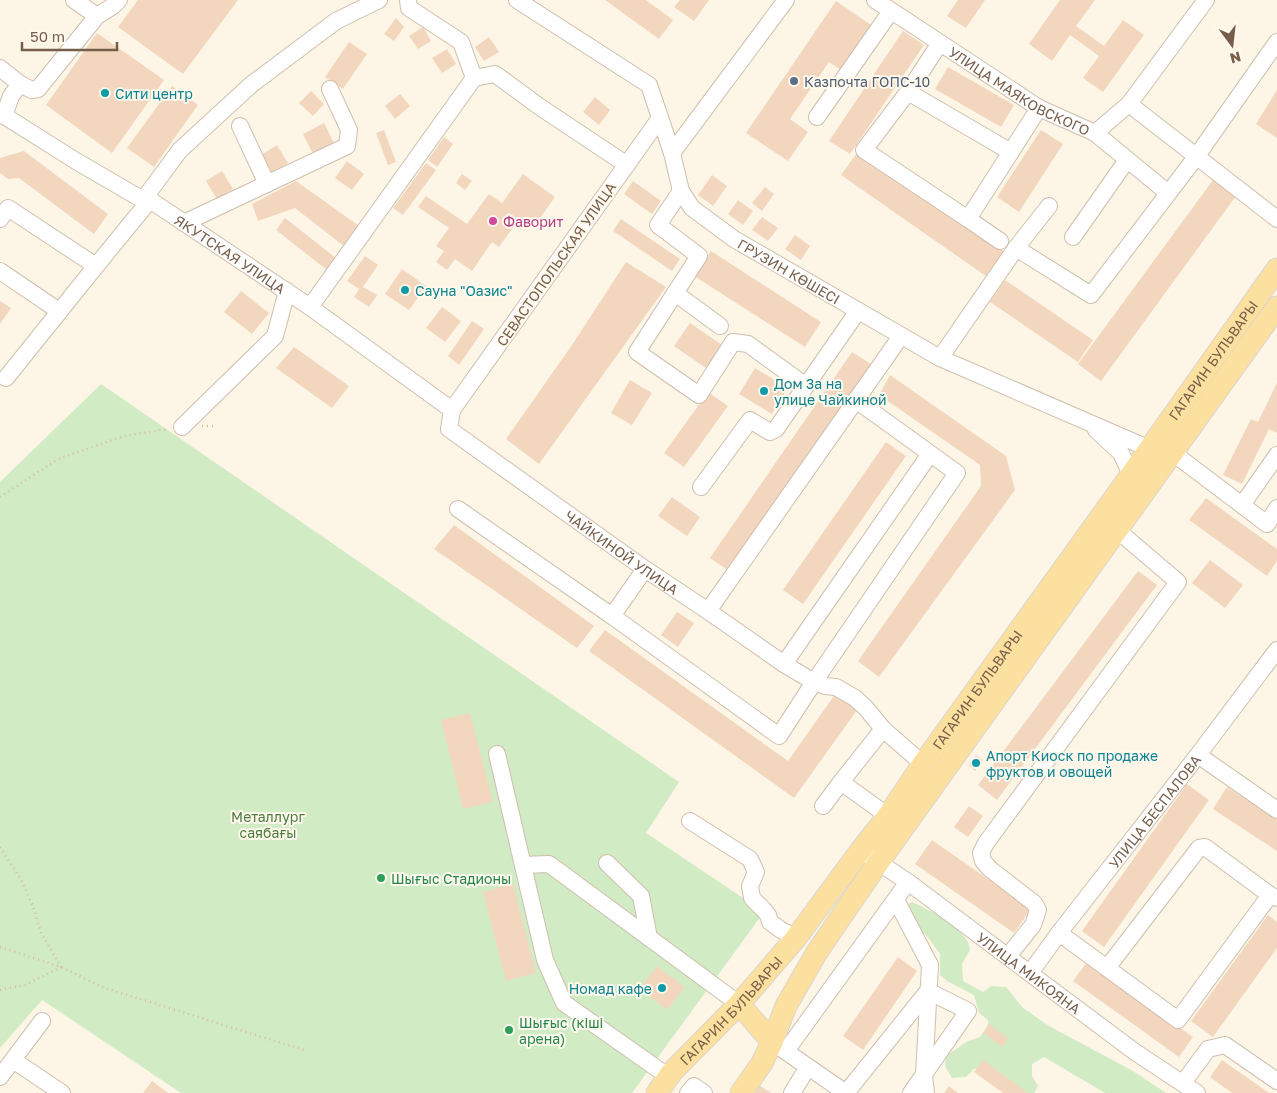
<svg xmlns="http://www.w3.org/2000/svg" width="1277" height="1093" font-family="'Golos Text',sans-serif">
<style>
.green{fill:#d1ebc5}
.building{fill:#f2d7be}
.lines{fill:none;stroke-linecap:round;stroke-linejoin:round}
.minor-casing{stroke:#cfbead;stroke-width:18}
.major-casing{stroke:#dcd5d0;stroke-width:23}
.path{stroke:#d8baa1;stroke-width:2.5;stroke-dasharray:1 4;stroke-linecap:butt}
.minor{stroke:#fff;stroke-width:16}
.major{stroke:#fbe09f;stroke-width:21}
.service-dot{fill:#5c6f8a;stroke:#fff9ed;stroke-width:2}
.culture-dot{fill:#0f9aa8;stroke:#fff9ed;stroke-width:2}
.hotel-dot{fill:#d1479c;stroke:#fff9ed;stroke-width:2}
.leisure-dot{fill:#2e9e5b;stroke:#fff9ed;stroke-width:2}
.labels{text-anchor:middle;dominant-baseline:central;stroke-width:4;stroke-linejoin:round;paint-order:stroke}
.service-label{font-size:14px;fill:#4e5e75;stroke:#fff9ed;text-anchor:start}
.street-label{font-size:14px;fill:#775e4b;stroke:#fff9ed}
.culture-label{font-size:14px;fill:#0d838f;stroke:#fff9ed;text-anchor:start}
.hotel-label{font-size:14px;fill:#b23c85;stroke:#fff9ed;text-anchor:start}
.park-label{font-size:14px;fill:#4f7d42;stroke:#fff9ed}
.leisure-label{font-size:14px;fill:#27864d;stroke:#fff9ed;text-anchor:start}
</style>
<rect width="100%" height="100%" fill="#fdf6e7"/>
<path class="green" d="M 101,384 L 679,782 L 646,833 L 764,912 L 632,1093 L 181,1093 L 42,1000 L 0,1048 L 0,482 Z
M 912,902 C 929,909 955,924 966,939 C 969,942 969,946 970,950 L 962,964 L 963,981 L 983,992 L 991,986 L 1006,987 L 1023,1008 L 1049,1026 L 1133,1071 L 1166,1093 L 1105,1093 L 1044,1057 L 1032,1064 L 1032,1076 L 1038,1086 L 1034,1093 L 1022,1093 L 986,1066 L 974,1069 L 966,1077 L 952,1078 L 945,1066 L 946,1056 L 968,1041 L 980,1037 L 988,1025 L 988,1020 L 979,1013 L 974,995 L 947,981 L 940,975 L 940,954 L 927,936 L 908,921 L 900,909 Z"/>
<path class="building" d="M 138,0 L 238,0 L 183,74 L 118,27 Z
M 605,0 L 646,0 L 673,20 L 659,39 Z
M 680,0 L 709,0 L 694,21 L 674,7 Z
M 958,0 L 985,0 L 966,28 L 947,16 Z
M 1060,0 L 1095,0 L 1076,26 L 1104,46 L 1123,20 L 1144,35 L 1103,92 L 1083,78 L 1099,56 L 1070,35 L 1052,61 L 1029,44 Z
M 836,1 L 871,25 L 841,70 L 829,62 L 790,119 L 808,132 L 788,161 L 746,133 Z
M 396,18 L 404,27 L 394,41 L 384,34 Z
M 423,27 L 431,41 L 418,49 L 409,36 Z
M 903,31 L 924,45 L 850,154 L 829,141 Z
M 97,33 L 164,80 L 112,153 L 46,105 Z
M 489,37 L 499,52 L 484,61 L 475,47 Z
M 349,42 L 367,54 L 343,89 L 325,77 Z
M 447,49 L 456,64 L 442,73 L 432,58 Z
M 948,67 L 1014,105 L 1001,127 L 935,89 Z
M 172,86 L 198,105 L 154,167 L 127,148 Z
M 1277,90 L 1277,138 L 1256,124 Z
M 311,91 L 324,104 L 313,116 L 299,103 Z
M 400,94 L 410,106 L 395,119 L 385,106 Z
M 595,97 L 610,110 L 599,125 L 583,112 Z
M 324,123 L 334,143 L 313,154 L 303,134 Z
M 384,130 L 396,162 L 388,165 L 376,133 Z
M 1041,130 L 1063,144 L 1019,212 L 997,197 Z
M 444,137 L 453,144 L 437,167 L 428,160 Z
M 277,145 L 288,163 L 272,173 L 261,155 Z
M 859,150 L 1008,254 L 990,279 L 841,175 Z
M 24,151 L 108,214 L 94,234 L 19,178 L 8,179 L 0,173 L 0,158 Z
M 347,161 L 364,174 L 352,190 L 335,178 Z
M 426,163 L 436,170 L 403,215 L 393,208 Z
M 222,171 L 233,189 L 217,199 L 206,181 Z
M 462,174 L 472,181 L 465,190 L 456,183 Z
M 523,174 L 555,197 L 533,228 L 520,218 L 499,247 L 492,242 L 472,271 L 455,259 L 447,270 L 436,262 L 444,251 L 436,246 L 449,228 L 418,207 L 426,196 L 467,224 L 489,194 L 502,203 Z
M 712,175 L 727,186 L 713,206 L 698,195 Z
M 1213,180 L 1236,196 L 1101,381 L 1078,364 Z
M 296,181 L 362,228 L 345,247 L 295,208 L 258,221 L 252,204 Z
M 633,181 L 661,201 L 652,214 L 624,194 Z
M 765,187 L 774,194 L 762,211 L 752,203 Z
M 738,200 L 753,211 L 743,225 L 728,214 Z
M 762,217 L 778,228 L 768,241 L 752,230 Z
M 285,218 L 336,258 L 327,270 L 276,230 Z
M 621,219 L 680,259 L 672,271 L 613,231 Z
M 795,235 L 810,246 L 801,260 L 785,249 Z
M 711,251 L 821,322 L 805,347 L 694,276 Z
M 365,256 L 378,265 L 363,287 L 377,295 L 369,307 L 354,297 L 359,289 L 347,281 Z
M 626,262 L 666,287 L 539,464 L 506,439 L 572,345 Z
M 402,269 L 426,286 L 409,310 L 385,294 Z
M 1005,280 L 1093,340 L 1078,362 L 990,302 Z
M 241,291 L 269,313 L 252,334 L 224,312 Z
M 0,301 L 11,308 L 0,324 Z
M 442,307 L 461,321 L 445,342 L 426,328 Z
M 472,321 L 484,329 L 459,365 L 448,356 Z
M 690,323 L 722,345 L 706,368 L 674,346 Z
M 294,347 L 349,386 L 332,408 L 276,368 Z
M 852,352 L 874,366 L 732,573 L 710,558 Z
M 755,368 L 788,388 L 772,414 L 739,394 Z
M 890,375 L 1006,456 L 1015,490 L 879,677 L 858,661 L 981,486 L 980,465 L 879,395 Z
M 630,380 L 652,393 L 632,425 L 611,413 Z
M 1277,383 L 1277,433 L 1269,429 L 1242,484 L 1223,475 L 1251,419 L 1258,422 Z
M 708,392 L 728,406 L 684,467 L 664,453 Z
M 886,442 L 906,456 L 803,604 L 783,590 Z
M 672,497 L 700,517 L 687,536 L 658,516 Z
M 1206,498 L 1277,549 L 1277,561 L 1267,576 L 1189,520 Z
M 454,525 L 594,626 L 577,648 L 434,549 Z
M 1210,560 L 1243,585 L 1225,608 L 1192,583 Z
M 1138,571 L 1157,585 L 997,800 L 978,785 Z
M 677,612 L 694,623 L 678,647 L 661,635 Z
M 605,630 L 788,761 L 838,690 L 860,706 L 794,798 L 589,651 Z
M 470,713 L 493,802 L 463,809 L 441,720 Z
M 976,755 L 983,760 L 975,771 L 969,765 Z
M 1187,784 L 1209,800 L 1104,947 L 1082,931 Z
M 1227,787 L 1277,820 L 1277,851 L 1213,809 Z
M 969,806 L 983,816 L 968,837 L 954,827 Z
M 932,840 L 1031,909 L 1014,933 L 915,864 Z
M 513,884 L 536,973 L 506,981 L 483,892 Z
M 1268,915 L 1277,922 L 1277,948 L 1213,1037 L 1191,1021 Z
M 898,957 L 917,971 L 863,1050 L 843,1036 Z
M 1087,962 L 1193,1037 L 1179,1057 L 1073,981 Z
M 657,966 L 685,987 L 667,1010 L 639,989 Z
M 989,1024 L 1008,1038 L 1002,1047 L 983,1033 Z
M 983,1060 L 1028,1093 L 1003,1093 L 974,1072 Z
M 1222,1060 L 1269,1093 L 1232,1093 L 1210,1077 Z
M 152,1081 L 168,1093 L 143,1093 Z
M 759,1085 L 771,1093 L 754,1093 Z
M 949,1086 L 958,1093 L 944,1093 Z"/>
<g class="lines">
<defs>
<g id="minor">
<path d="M 74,0 L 97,16 L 113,6 L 119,0"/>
<path d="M 408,0 L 409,8 L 461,42 L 474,78"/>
<path id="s1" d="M 517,0 L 649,85 L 672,153 L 681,191 L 692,208 L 734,239 L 940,358 L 1150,449"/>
<path id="s2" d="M 875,0 L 1039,108 L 1095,133 L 1129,104 L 1206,0"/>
<path d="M 940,43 L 908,92 L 864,150 L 968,219 L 1039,108"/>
<path d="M 0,68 L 20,84 L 32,90 L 38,89 L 97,16"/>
<path d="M 908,92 L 1011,152"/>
<path d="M 1129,104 L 1277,219"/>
<path id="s3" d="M 0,113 L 76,161 L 143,200 L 150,200 L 310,307 L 452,410"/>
<path d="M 4,116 L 11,96 L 20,84"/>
<path d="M 817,117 L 891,11"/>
<path id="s4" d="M 660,118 L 452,410 L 449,429 L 645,569 L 708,611 L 784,664 L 814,682 L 825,686 L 836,687 L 855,698 L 865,707 L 883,729 L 923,764"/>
<path d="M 240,126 L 267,184"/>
<path d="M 1095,133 L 1168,193"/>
<path d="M 672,153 L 786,0"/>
<path d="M 681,191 L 658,225 L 699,256 L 637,352 L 699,395 L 733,342 L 748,344 L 806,386"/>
<path d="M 143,200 L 180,150 L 252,84 L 336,21 L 379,0"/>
<path d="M 0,219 L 8,208 L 96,266 L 150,200"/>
<path d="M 968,219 L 1000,241"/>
<path d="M 184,223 L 347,146 L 349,130 L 330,89"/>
<path d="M 1073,237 L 1127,160"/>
<path d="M 1016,248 L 1049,206"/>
<path d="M 0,271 L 59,311"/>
<path d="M 675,293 L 720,326"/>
<path d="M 310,307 L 474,78 L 495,74 L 540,107 L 627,165"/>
<path d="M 940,358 L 1016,248 L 1091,295 L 1196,157 L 1277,42"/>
<path d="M 6,378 L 96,266"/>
<path d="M 182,427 L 275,336 L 287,291"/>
<path d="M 1096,430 L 1121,453 L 1131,475"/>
<path d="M 1173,453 L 1267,524 L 1277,508"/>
<path d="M 701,487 L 750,420 L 770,432 L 776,429 L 858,311"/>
<path d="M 1242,505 L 1277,455"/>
<path d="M 458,509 L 612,616"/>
<path d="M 645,569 L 612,616 L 779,736 L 814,682 L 957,473 L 856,400"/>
<path d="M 708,611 L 901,336"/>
<path d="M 784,664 L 930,454"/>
<path d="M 883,729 L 841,782 L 888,816"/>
<path d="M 497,754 L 545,960 L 564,1003 L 669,1077"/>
<path d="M 1198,755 L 1277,810"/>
<path d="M 823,806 L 841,782"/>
<path d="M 690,821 L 750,859 L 756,872 L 750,886 L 752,898 L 763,909 L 768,915 L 770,922 L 781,930 L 796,938"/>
<path id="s5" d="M 869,856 L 908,882 L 1135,1052 L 1197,1093"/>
<path d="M 607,863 L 641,896 L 649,938"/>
<path d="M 523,865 L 549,864 L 739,1004"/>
<path d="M 896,900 L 930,965 L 924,1076 L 926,1093"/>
<path d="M 1059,933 L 1178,1020 L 1270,895"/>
<path d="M 1008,956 L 1033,925 L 1038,910 L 1034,903 L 990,869 L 983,861 L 981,853 L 986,843 L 1178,582 L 1117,530"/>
<path d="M 1107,968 L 1199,848 L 1205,847 L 1270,895 L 1277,898"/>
<path id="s6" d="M 1030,973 L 1059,933 L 1198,755 L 1277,650"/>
<path d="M 772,1042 L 846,1093 L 928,991 L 968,1011 L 911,1093"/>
<path d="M 786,1051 L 908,882"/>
<path d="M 13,1060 L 62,1093"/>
<path d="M 0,1077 L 42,1021"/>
<path d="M 1183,1083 L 1208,1049 L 1225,1045 L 1277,1081"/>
<path d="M 688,1093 L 694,1086 L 704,1093"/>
<path d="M 792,1093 L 808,1067"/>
</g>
<g id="major">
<path d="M 739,1004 L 772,1042"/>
<path id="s7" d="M 657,1093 L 672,1072 L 739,1004 L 796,938 L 861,850 L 888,816 L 923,764 L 1131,475 L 1277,269"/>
<path d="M 741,1093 L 762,1063 L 772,1042 L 786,1006 L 817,952 L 878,863 L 1277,307"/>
</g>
</defs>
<use href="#minor" class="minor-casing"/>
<use href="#major" class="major-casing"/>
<path class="path" d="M 202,426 L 213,426
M 0,497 L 58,459 L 124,436 L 169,429
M 0,847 L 21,880 L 33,906 L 41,933 L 61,967 L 25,985 L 0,990
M 0,947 L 61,967 L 102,987 L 304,1050"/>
<use href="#minor" class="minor"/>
<use href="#major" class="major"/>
</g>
<circle class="service-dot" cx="794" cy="81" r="5"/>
<g class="culture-dot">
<circle cx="105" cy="93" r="5"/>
<circle cx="405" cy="290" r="5"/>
<circle cx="764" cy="391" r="5"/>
<circle cx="976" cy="763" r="5"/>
<circle cx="662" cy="988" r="5"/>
</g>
<circle class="hotel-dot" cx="493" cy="221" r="5"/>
<g class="leisure-dot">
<circle cx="381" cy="878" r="5"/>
<circle cx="509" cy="1030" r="5"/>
</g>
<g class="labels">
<g class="service-label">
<text x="804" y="81">Казпочта ГОПС-10</text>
</g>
<g class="street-label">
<text stroke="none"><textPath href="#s2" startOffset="171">УЛИЦА МАЯКОВСКОГО</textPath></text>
<text stroke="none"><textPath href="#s3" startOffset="271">ЯКУТСКАЯ УЛИЦА</textPath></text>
<text transform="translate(556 264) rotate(-55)">СЕВАСТОПОЛЬСКАЯ УЛИЦА</text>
<text stroke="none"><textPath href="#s1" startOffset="404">ГРУЗИН КӨШЕСІ</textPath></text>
<text stroke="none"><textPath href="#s7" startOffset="921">ГАГАРИН БУЛЬВАРЫ</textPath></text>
<text stroke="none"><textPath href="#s4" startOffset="590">ЧАЙКИНОЙ УЛИЦА</textPath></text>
<text stroke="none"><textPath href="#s7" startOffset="516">ГАГАРИН БУЛЬВАРЫ</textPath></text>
<text stroke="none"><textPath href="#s6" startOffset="204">УЛИЦА БЕСПАЛОВА</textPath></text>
<text stroke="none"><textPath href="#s5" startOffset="198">УЛИЦА МИКОЯНА</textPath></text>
<text stroke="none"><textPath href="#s7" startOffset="111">ГАГАРИН БУЛЬВАРЫ</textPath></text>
</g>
<g class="culture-label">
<text x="115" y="93">Сити центр</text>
<text x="415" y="290">Сауна "Оазис"</text>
<text x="774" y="383">Дом 3а на<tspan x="774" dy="16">улице Чайкиной</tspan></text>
<text x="986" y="755">Апорт Киоск по продаже<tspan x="986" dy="16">фруктов и овощей</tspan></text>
<text x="652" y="988" text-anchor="end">Номад кафе</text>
</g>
<g class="hotel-label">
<text x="503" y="221">Фаворит</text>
</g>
<g class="park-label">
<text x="268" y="816">Металлург<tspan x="268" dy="16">саябағы</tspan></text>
</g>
<g class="leisure-label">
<text x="391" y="878">Шығыс Стадионы</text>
<text x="519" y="1022">Шығыс (кіші<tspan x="519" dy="16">арена)</tspan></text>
</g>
</g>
<g transform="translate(1232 45) rotate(165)" stroke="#fff9ed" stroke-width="4" paint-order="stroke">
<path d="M0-4L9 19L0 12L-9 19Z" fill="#775e4b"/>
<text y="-8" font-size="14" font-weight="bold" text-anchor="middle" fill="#775e4b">N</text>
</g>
<path d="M22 42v8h95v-8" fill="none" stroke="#775e4b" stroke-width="2.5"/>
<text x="30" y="42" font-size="15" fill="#775e4b" stroke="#fff9ed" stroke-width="4" paint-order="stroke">50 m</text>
</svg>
